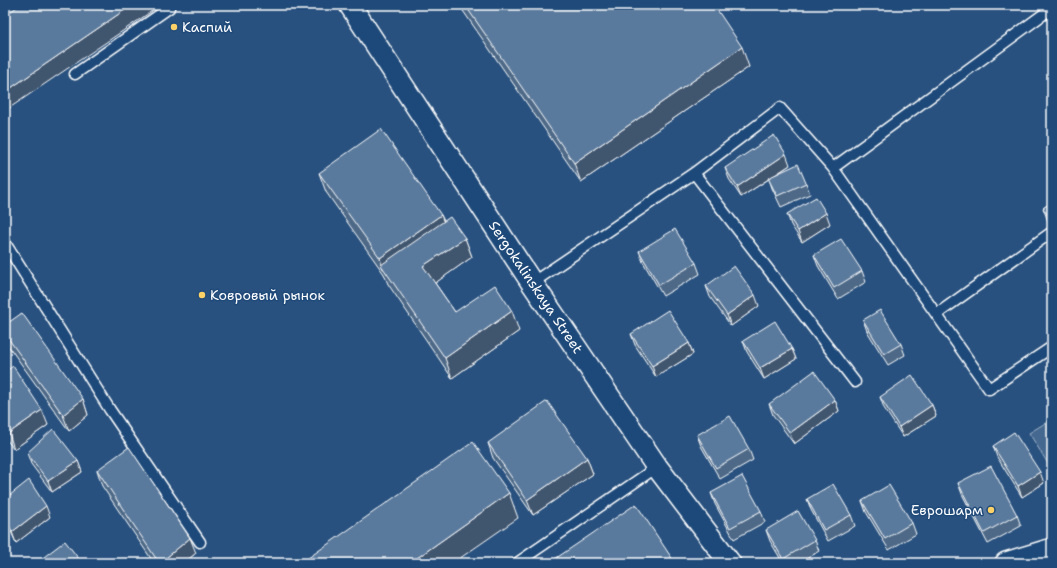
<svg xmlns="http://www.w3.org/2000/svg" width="1057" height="568" font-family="'Shantell Sans',sans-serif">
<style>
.green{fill:#446890;stroke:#a2b4c8}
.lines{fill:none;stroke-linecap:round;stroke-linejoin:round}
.lane-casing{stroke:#fff;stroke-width:13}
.street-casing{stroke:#fff;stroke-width:24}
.lane{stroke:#1f4a7a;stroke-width:10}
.street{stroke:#1f4a7a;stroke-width:21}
.wall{fill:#4d6987;stroke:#fff}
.shaded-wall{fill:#3f556e;stroke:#fff}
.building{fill:#5a7a9d;stroke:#fff}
.poi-dot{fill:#ffd166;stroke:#1f4a7a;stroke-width:1.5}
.labels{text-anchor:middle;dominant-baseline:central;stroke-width:3;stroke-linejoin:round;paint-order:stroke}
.poi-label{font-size:14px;fill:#fff;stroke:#1f4a7a;text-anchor:start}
.street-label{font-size:14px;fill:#fff;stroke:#1f4a7a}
</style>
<rect width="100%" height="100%" fill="#28517f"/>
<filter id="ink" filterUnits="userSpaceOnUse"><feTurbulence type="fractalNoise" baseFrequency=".025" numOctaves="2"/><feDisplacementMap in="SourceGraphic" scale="8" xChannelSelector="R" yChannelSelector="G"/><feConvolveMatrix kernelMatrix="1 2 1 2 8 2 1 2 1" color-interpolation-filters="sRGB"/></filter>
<g filter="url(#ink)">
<path class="green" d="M 1052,419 L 1052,470 L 1029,433 Z"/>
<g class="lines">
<defs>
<path id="lane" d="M 75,74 L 169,8 L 167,5
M 833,168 L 1052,8
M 694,173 L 855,382
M 5,243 L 110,410 L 200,542
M 532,283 L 694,173 L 780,108 L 833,168 L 989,389 L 1052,347
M 937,314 L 1052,232
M 517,563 L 657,467"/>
<path id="street" d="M 350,5 L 532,283 L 657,467 L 730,563
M 1006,563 L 1052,549"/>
</defs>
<use href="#lane" class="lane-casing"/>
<use href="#street" class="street-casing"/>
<use href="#lane" class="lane"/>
<use href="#street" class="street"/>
</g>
<path class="wall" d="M 459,5 L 714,5 L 749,67 L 581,182 Z
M 790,165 L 778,173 L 806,183 L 810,194 L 781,207 L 772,188 L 769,179 L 741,197 L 729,179 L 725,168 Z
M 319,173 L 441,215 L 444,221 L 465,238 L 472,257 L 435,283 L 455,312 L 519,331 L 452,378 L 388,284 L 384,274 L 326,192 Z
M 1052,202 L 1052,229 L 1049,224 L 1043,208 Z
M 787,214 L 830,224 L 802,242 L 791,225 Z
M 639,251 L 696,263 L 700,274 L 663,296 L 643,262 Z
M 814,255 L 862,271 L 866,282 L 838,299 L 818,266 Z
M 706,286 L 759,306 L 731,326 L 710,297 Z
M 863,320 L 901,344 L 905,355 L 888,365 L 867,331 Z
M 5,325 L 83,399 L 88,415 L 69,431 L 7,344 L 5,339 Z
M 631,334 L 689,343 L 693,354 L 656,377 L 635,345 Z
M 743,341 L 792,349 L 796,359 L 764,379 L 747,352 Z
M 5,372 L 48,425 L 14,449 L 5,438 Z
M 880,397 L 932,405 L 936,416 L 903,437 L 884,408 Z
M 835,400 L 839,411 L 794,444 L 773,415 L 769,404 Z
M 697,435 L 749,449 L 753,460 L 720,479 L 701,446 Z
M 488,443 L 587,458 L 593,474 L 533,515 L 493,458 Z
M 993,446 L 1044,483 L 1022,497 L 997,457 Z
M 27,453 L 78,461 L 82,472 L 52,492 L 31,464 Z
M 97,470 L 196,553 L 184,563 L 154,563 L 102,486 Z
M 958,483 L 1017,515 L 1021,526 L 988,544 L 962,494 Z
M 711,493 L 761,511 L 765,522 L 734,539 L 715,504 Z
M 5,499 L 50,517 L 16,543 L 5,518 Z
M 807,499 L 851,515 L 855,526 L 828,541 L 811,510 Z
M 862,501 L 912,523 L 916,534 L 889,550 L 866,512 Z
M 766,530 L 815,540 L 819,551 L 800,563 L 783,563 L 770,541 Z"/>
<path class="shaded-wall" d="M 132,5 L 150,5 L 152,11 L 5,111 L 5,92 Z
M 742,47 L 749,67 L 581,182 L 574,163 Z
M 786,154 L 790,165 L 741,197 L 737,187 Z
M 826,213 L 830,224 L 802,242 L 798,231 Z
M 441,215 L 448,234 L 383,269 L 380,258 Z
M 465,238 L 472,257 L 431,286 L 423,266 Z
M 755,295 L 759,306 L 731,326 L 727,315 Z
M 512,311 L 519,331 L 452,378 L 445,358 Z
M 689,343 L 693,354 L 656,377 L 652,366 Z
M 792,349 L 796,359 L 764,379 L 760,368 Z
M 83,399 L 88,415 L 69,431 L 63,415 Z
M 835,400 L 839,411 L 794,444 L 790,433 Z
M 932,405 L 936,416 L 903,437 L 899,427 Z
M 42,410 L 48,425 L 14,449 L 9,433 Z
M 5,456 L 8,465 L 5,467 Z
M 587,458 L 593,474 L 533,515 L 527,500 Z
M 78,461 L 82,472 L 52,492 L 48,481 Z
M 1040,472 L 1044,483 L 1022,497 L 1018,486 Z
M 509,493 L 518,518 L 453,563 L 410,563 Z
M 46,506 L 50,517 L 16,543 L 12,532 Z
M 190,538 L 196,553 L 184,563 L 160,563 Z"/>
<path class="building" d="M 20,5 L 132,5 L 5,92 L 5,15 Z
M 465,5 L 714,5 L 742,47 L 574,163 Z
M 381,129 L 441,215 L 380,258 L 319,173 Z
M 774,135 L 786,154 L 737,187 L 725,168 Z
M 798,164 L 806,183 L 777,196 L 768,178 Z
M 816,197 L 826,213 L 798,231 L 787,214 Z
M 1052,202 L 1052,222 L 1043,208 Z
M 450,217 L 465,238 L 423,266 L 455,312 L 495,285 L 512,311 L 445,358 L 381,265 Z
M 675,229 L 696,263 L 659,285 L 639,251 Z
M 841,239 L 862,271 L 834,288 L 814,255 Z
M 734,266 L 755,295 L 727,315 L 706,286 Z
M 668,310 L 689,343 L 652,366 L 631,334 Z
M 880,310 L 901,344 L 884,354 L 863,320 Z
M 22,313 L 83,399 L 63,415 L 5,334 L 5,325 Z
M 775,321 L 792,349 L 760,368 L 743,341 Z
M 13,366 L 42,410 L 9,433 L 5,429 L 5,372 Z
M 814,371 L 835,400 L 790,433 L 769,404 Z
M 912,375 L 932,405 L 899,427 L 880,397 Z
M 547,401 L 587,458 L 527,500 L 488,443 Z
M 730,416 L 749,449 L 716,468 L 697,435 Z
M 53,429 L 78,461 L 48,481 L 27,453 Z
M 1014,432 L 1040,472 L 1018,486 L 993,446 Z
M 473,442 L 509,493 L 410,563 L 305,563 L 304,561 Z
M 129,447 L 190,538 L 160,563 L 159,563 L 97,470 Z
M 991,466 L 1017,515 L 984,533 L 958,483 Z
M 742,476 L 761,511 L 730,528 L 711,493 Z
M 29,480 L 46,506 L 12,532 L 5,516 L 5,499 Z
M 833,484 L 851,515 L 824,530 L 807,499 Z
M 889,485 L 912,523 L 885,539 L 862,501 Z
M 636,504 L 675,563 L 549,563 Z
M 798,511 L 815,540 L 783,559 L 766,530 Z
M 65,541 L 82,563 L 36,563 Z"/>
</g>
<g class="poi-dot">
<circle cx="174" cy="27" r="4"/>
<circle cx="202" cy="295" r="4"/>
<circle cx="991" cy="510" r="4"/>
</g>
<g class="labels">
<g class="poi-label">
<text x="182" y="27">Каспий</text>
<text x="210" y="295">Ковровый рынок</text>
<text x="983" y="510" text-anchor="end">Еврошарм</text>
</g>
<g class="street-label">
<text transform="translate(536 287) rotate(56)">Sergokalinskaya Street</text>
</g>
</g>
<rect width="1057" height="568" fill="none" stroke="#1f4a7a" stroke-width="20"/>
<rect x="10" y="10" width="1037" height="548" fill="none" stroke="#fff" stroke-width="1.5" filter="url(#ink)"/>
</svg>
